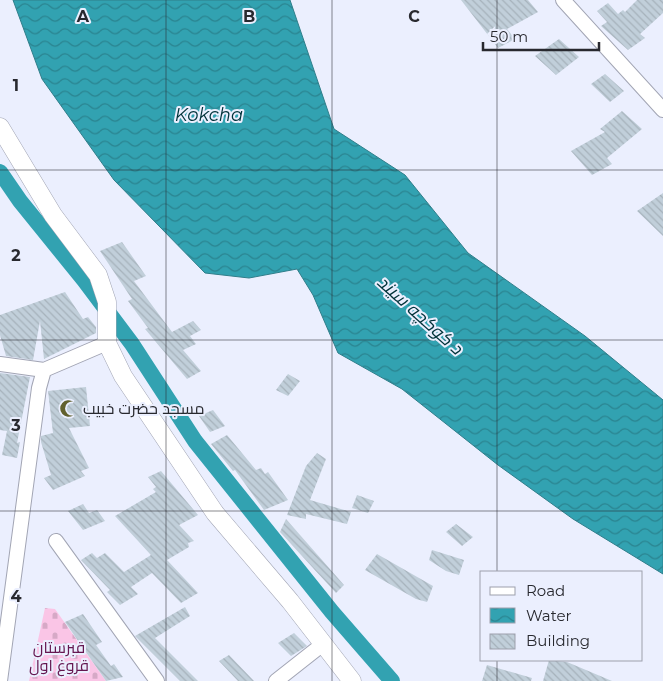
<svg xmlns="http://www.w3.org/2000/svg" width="663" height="681" font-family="Montserrat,Cairo,sans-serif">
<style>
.cemetery{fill:url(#cemetery-stones)}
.water{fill:url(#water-waves);stroke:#2f7e8a}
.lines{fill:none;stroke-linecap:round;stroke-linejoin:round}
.canal{stroke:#32a2b1;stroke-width:16}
.building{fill:url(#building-back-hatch)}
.minor-casing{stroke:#a2a5b4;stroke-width:16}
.tertiary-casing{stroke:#a2a5b4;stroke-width:19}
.minor{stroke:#fff;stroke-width:14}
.tertiary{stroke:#fff;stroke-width:18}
.grid{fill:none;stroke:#28292f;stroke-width:1;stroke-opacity:0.55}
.labels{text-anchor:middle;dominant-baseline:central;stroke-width:4;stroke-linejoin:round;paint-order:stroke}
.poi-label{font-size:16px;fill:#28292f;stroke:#ebeffe;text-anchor:start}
.park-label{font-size:16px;fill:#651650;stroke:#ebeffe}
.water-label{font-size:18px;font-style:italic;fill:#003239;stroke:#ebeffe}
.grid-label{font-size:16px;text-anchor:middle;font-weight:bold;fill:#28292f;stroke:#ebeffe;stroke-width:4;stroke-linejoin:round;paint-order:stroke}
</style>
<defs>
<pattern id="cemetery-stones" width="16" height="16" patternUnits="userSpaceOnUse" patternTransform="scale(1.25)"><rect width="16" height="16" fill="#fac5e6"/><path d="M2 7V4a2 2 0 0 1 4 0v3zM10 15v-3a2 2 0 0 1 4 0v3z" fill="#d6a9c6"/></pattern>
<pattern id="water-waves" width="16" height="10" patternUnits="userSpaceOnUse" patternTransform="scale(1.25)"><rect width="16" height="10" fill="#32a2b1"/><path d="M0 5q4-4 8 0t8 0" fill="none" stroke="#2a8490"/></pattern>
<pattern id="building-back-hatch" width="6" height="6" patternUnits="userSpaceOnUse" patternTransform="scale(1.25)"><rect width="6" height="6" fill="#c1cfda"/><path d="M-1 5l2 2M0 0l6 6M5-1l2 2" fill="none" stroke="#a6b2bb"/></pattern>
</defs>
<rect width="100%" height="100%" fill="#ebeffe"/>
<path class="cemetery" d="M 45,608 L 55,609 L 106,681 L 29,681 Z"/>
<path class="water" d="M 13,0 L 290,0 L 334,129 L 405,175 L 468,253 L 585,336 L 663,400 L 663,574 L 573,519 L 498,465 L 402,389 L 338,353 L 313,295 L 297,269 L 249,278 L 205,273 L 114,180 L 42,79 Z"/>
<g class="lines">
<path class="canal" d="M 0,172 L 20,201 L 84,280 L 132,344 L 195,441 L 332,612 L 392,681"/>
</g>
<path class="building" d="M 461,0 L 528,0 L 538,12 L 507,29 L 515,39 L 498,48 Z
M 637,0 L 663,0 L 663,13 L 640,34 L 645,38 L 628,50 L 601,26 L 607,22 L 597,11 L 608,3 L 618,14 L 623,10 L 625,12 Z
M 559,39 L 579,57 L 556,75 L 535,56 Z
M 605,74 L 624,91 L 610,102 L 591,84 Z
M 622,111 L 642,129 L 607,158 L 612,164 L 592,175 L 571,151 L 605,132 L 600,129 Z
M 663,193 L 663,236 L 637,211 Z
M 122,242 L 146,276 L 134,281 L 172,332 L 193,321 L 201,330 L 190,336 L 196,344 L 183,350 L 201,371 L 187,379 L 145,329 L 148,328 L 128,301 L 132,299 L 100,251 Z
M 65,292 L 83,319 L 88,317 L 96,327 L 96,333 L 44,359 L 40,321 L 33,360 L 6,356 L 0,335 L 0,315 Z
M 0,373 L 30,377 L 17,443 L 20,442 L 17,458 L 2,455 L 7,431 L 0,430 Z
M 288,374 L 300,381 L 288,396 L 276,390 Z
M 86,387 L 90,426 L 69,428 L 89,468 L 81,471 L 85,476 L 53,490 L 44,478 L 51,475 L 41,442 L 41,436 L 53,433 L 48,391 Z
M 213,410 L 225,426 L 210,432 L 199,416 Z
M 227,435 L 256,470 L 261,468 L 265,474 L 268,472 L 288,500 L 264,510 L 235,470 L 233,471 L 211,444 Z
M 317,453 L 326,459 L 310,500 L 351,512 L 347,524 L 306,514 L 306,519 L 287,515 L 306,466 Z
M 161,471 L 198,515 L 179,525 L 194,541 L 188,543 L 189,547 L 167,560 L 198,593 L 181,603 L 152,573 L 131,587 L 138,594 L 120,605 L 107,592 L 110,590 L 81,560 L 92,553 L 97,558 L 105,553 L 124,572 L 151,555 L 115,516 L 156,492 L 153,489 L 156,487 L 148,477 Z
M 357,495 L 374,501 L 368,513 L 352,508 Z
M 83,504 L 89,513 L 97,510 L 105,521 L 83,530 L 68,511 Z
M 286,519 L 344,585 L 336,593 L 280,532 Z
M 456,524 L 473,537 L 462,546 L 446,532 Z
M 432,550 L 464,560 L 459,575 L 446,571 L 429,560 Z
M 377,554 L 433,586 L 427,602 L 416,599 L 365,570 Z
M 185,607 L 190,616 L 155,638 L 198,681 L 180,681 L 135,636 Z
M 83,614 L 102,642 L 96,645 L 111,666 L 114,664 L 123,677 L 106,681 L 65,622 Z
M 294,633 L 307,646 L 291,656 L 278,643 Z
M 229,655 L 254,681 L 238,681 L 219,661 Z
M 549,660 L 567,662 L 612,681 L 543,681 Z
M 487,665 L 532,678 L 531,681 L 482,681 Z"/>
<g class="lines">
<defs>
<path id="minor" d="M 563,0 L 663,110
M 0,364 L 44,370 L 107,343
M 56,541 L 157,681
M 0,681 L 39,388 L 44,370
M 276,681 L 323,644"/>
<path id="tertiary" d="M 0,127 L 53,215 L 98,275 L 107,302 L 107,343 L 123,376 L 215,513 L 290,601 L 352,681"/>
</defs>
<use href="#minor" class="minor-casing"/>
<use href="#tertiary" class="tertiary-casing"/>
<use href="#minor" class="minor"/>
<use href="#tertiary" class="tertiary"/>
</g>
<path class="grid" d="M 166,0 L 166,681M 332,0 L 332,681M 497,0 L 497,572M 0,170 L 663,170M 0,340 L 663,340M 0,511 L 663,511M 497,660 L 497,681"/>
<defs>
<symbol id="mosque-bare" viewBox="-9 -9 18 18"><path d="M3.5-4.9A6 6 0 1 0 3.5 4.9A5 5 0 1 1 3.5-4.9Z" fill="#62612e" stroke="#ebeffe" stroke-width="2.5" paint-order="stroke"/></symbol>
</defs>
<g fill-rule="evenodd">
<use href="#mosque-bare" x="56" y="396" width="25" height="25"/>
</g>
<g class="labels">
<g class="poi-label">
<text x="83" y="408">مسجد حضرت خبیب</text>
</g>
<g class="park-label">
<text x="59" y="647">قبرستان<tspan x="59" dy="18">قروغ اول</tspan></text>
</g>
<g class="water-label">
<text x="209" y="115">Kokcha</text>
<text transform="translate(420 315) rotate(42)">د کوکچه سیند</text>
</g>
</g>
<g class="grid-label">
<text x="83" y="22">A</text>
<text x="249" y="22">B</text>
<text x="414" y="22">C</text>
<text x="16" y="91">1</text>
<text x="16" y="261">2</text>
<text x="16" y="431">3</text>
<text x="16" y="602">4</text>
</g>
<rect x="480" y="571" width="162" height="90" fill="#ebeffe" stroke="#9da0ab"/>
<rect x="490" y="587" width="25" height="8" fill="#ffffff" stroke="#9da0ab"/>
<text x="526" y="596" font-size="15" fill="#28292f">Road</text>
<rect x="490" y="608" width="25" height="15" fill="url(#water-waves)" stroke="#9da0ab"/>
<text x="526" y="621" font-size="15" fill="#28292f">Water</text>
<rect x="490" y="634" width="25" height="15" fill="url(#building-back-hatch)" stroke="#9da0ab"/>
<text x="526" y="646" font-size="15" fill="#28292f">Building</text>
<path d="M483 42v8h116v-8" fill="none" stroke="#28292f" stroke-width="2.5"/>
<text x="490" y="42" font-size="15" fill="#28292f" stroke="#ebeffe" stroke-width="4" paint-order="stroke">50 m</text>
</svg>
